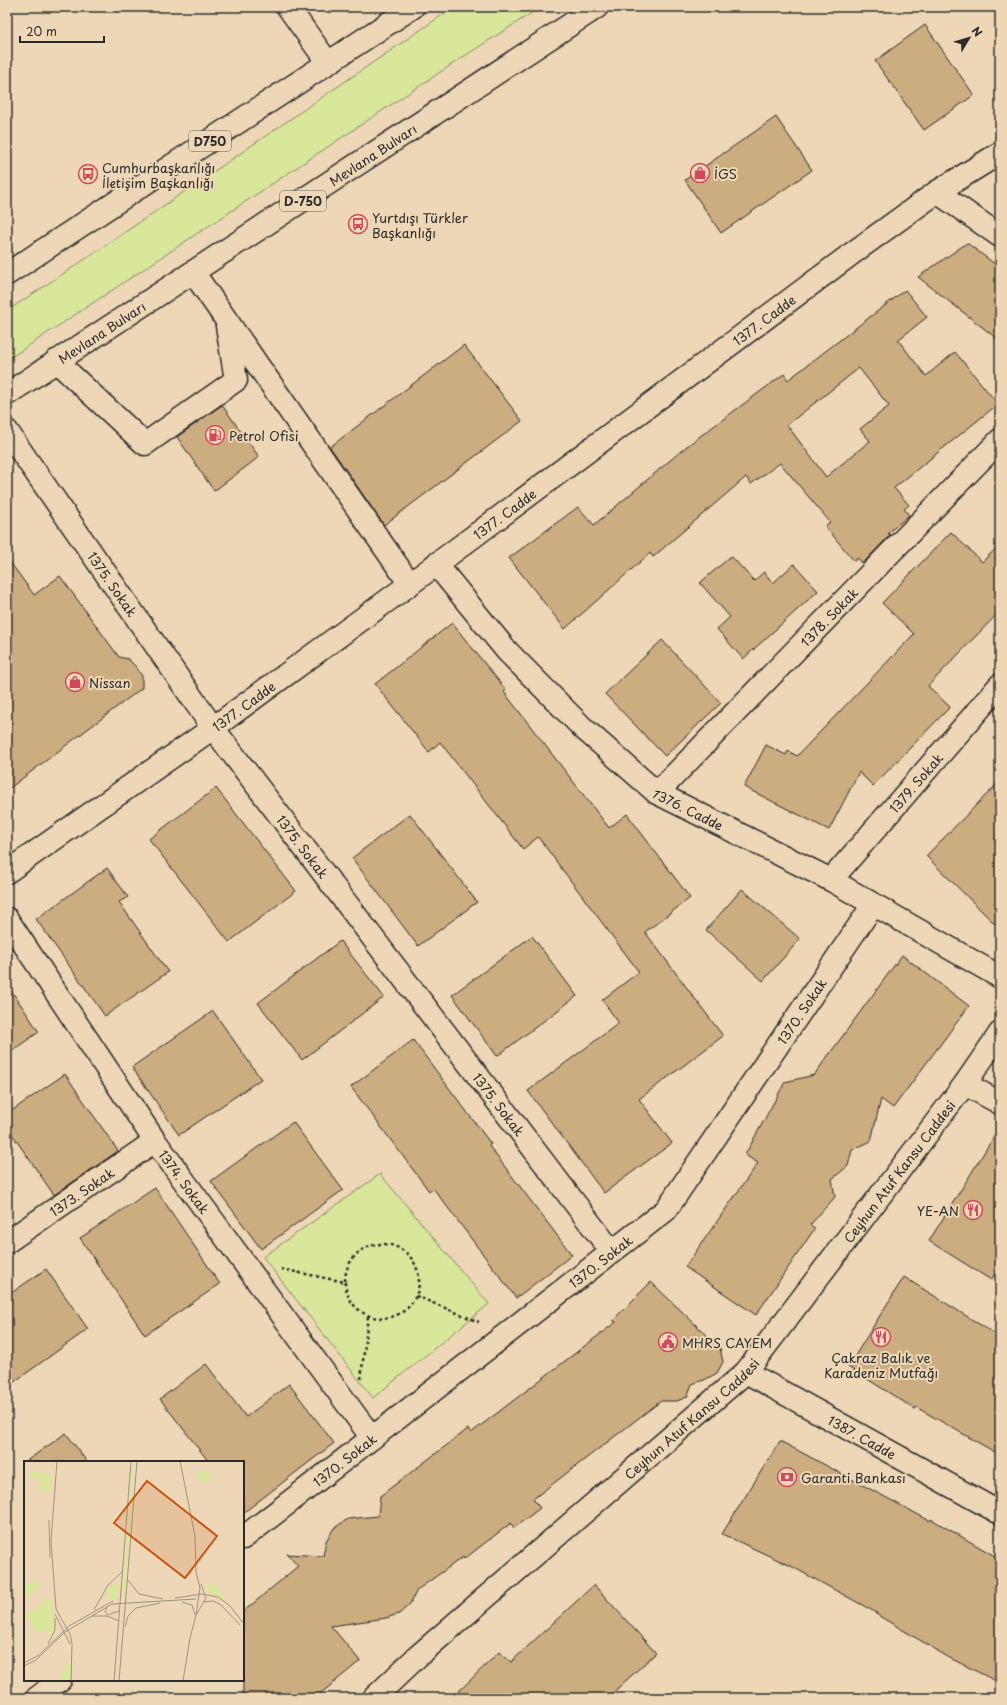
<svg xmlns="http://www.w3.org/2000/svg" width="1007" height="1705" font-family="'Playpen Sans',sans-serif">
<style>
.green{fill:#d8e79a;stroke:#828962}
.building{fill:#ccad80;stroke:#2b2b2b;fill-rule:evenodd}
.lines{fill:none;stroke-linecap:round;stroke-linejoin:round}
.minor-casing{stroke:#2b2b2b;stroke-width:25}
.major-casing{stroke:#2b2b2b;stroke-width:25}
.highway-casing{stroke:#2b2b2b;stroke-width:25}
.path{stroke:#2b2b2b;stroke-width:2.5;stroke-dasharray:3 3;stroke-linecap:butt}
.minor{stroke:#edd7b6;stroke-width:22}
.major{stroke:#edd7b6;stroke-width:22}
.highway{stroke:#edd7b6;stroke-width:22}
.labels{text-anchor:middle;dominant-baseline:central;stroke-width:4;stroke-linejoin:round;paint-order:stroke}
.shield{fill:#edd7b6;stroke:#655f55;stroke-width:1}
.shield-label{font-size:12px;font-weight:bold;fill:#2b2b2b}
.street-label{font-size:13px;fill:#2b2b2b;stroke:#edd7b6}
.poi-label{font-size:13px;fill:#2b2b2b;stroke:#edd7b6;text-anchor:start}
.inset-road{fill:none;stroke:#9f927e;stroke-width:1}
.view{fill:#cc5211;fill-opacity:0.15;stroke:#cc5211;stroke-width:2}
.inset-edge{fill:none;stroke:#2b2b2b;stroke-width:2}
</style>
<rect width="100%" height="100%" fill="#edd7b6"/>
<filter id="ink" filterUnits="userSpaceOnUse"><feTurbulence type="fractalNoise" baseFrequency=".025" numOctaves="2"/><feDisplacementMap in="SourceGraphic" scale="8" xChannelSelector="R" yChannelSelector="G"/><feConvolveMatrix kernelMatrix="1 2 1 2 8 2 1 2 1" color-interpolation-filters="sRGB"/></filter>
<g filter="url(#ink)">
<path class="green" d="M 454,7 L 541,7 L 463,57 L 7,360 L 7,311 L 99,250 Z
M 380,1174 L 489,1304 L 373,1398 L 263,1257 Z"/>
<path class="building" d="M 925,25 L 974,95 L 924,130 L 875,61 Z
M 776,117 L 812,170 L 721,233 L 685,180 Z
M 967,243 L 1000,268 L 1000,341 L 918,277 Z
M 905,290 L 927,317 L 898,340 L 926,376 L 955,352 L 998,404 L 894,488 L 909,505 L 904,509 L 909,515 L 888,533 L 890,535 L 866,560 L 862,563 L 858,558 L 854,561 L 825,526 L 830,522 L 780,463 L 751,484 L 746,477 L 653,557 L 650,553 L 565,629 L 509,558 L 578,507 L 594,525 L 687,446 L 784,374 L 788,380 ZM 859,368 L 889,406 L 860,429 L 870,441 L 826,477 L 787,425 Z
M 464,345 L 522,421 L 384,525 L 330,447 Z
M 222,405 L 259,457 L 214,491 L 177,437 Z
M 951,532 L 982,562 L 1000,545 L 1000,611 L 928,686 L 950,707 L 873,786 L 859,772 L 829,830 L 744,787 L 766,745 L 786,755 L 788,751 L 797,756 L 914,634 L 882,603 Z
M 731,556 L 754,581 L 764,572 L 773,583 L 794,564 L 818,591 L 743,659 L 717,629 L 730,617 L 700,583 Z
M 7,558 L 34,595 L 60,576 L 119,657 L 128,659 L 136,667 L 142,676 L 142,688 L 7,790 Z
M 452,623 L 506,690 L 504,692 L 609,828 L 627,814 L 690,898 L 645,932 L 723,1036 L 639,1099 L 672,1143 L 604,1193 L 528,1091 L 619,1023 L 602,1000 L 639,972 L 538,837 L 523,849 L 440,742 L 429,752 L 375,684 Z
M 662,640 L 721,703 L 665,756 L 605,694 Z
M 1000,781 L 1000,929 L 926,856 Z
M 216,788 L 296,891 L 229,942 L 149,839 Z
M 410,814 L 477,902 L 418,946 L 352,858 Z
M 107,868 L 128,897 L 119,902 L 168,972 L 105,1016 L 36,919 Z
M 742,889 L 800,939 L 763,981 L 706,930 Z
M 532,936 L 577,996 L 497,1056 L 452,995 Z
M 340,941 L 384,997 L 302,1060 L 258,1003 Z
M 902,955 L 969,1006 L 893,1108 L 881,1099 L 871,1141 L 852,1150 L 848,1166 L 832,1179 L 835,1197 L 810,1225 L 815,1228 L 756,1315 L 685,1267 L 758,1163 L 745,1155 L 785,1082 L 814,1075 Z
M 7,984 L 39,1032 L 7,1054 Z
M 213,1011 L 261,1079 L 179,1135 L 132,1067 Z
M 413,1040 L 491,1144 L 489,1146 L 572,1255 L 516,1298 L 433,1188 L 429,1191 L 351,1087 Z
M 65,1074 L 118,1151 L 54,1195 L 7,1127 L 7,1114 Z
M 293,1122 L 343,1190 L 261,1249 L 211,1181 Z
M 1000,1127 L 1000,1265 L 991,1280 L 929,1241 Z
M 155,1188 L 220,1284 L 145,1335 L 80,1238 Z
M 46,1269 L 88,1329 L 7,1387 L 7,1296 Z
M 904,1277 L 1000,1337 L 1000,1455 L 916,1407 L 915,1409 L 848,1367 Z
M 651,1282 L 720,1348 L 723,1362 L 717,1373 L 704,1380 L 692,1384 L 687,1397 L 677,1401 L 661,1401 L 533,1499 L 540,1508 L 514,1528 L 511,1523 L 464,1559 L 463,1557 L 417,1590 L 410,1604 L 399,1614 L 386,1618 L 331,1626 L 360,1661 L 315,1698 L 243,1698 L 243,1612 L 298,1566 L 287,1554 L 323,1556 L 326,1541 L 334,1528 L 348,1519 L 378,1516 L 380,1496 L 468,1429 L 471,1433 L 616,1322 L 613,1320 Z
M 206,1364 L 246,1417 L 289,1384 L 334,1443 L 243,1513 L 243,1462 L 209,1462 L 160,1399 Z
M 66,1433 L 87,1462 L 25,1462 Z
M 780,1441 L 930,1521 L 931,1519 L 1000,1559 L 1000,1683 L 948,1657 L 876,1614 L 877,1613 L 789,1565 L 722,1534 Z
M 594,1585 L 656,1653 L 607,1698 L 452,1698 L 499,1652 L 511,1662 Z"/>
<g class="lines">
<defs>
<g id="minor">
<path d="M 288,7 L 328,63"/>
<path d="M 937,192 L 1000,236"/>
<path d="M 193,272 L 410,584"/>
<path d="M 56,361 L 145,444 L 236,380 L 227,326"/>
<path id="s1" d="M 7,431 L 213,728 L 612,1252"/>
<path id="s2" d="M 436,564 L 507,651 L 583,728 L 657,793 L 831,880 L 1000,977"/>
<path id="s3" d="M 657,793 L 1000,440"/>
<path id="s4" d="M 7,872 L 213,728 L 410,584 L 854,252 L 937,192 L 1000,153"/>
<path id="s5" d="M 831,880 L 1000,685"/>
<path id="s6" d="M 7,919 L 155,1141 L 372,1438"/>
<path d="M 965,1084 L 1000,1103"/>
<path id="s7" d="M 7,1242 L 155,1141"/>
<path id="s8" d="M 746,1372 L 1000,1513"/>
<path id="s9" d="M 243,1538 L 666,1210 L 873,905"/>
<path d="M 37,1698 L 60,1680"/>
</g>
<g id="major">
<path id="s10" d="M 374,1698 L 418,1656 L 746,1372 L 965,1084 L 1000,1033"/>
</g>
<g id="highway">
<path d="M 7,274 L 413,7"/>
<path id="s11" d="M 7,394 L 597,7"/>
</g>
</defs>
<use href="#minor" class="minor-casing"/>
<use href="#major" class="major-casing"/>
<use href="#highway" class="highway-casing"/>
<path class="path" d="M345 1281a37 37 0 1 1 74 0a37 37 0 1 1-74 0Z
M 281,1269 L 345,1282
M 416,1296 L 479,1322
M 361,1379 L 368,1316"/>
<use href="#minor" class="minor"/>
<use href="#major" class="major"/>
<use href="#highway" class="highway"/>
</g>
</g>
<defs>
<symbol id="shop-ring" viewBox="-11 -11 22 22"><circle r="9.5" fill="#edd7b6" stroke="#d1495b" stroke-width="1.5"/><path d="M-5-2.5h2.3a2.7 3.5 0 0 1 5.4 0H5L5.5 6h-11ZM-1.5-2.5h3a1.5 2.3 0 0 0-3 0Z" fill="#d1495b"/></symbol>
<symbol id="bus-ring" viewBox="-11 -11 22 22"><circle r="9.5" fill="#edd7b6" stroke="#d1495b" stroke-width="1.5"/><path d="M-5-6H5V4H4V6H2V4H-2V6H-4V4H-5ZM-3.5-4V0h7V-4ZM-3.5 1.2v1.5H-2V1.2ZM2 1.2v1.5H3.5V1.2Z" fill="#d1495b"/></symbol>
<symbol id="fuel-ring" viewBox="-11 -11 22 22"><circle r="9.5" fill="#edd7b6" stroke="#d1495b" stroke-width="1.5"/><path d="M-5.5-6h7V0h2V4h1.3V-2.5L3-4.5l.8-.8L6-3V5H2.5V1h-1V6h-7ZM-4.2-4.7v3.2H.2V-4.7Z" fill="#d1495b"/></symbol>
<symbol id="restaurant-ring" viewBox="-11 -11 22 22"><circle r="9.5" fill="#edd7b6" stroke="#d1495b" stroke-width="1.5"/><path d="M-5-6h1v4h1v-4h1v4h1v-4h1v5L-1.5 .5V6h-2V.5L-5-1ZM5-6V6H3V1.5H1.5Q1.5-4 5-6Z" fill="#d1495b"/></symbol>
<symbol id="civic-ring" viewBox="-11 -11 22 22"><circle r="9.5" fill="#edd7b6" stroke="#d1495b" stroke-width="1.5"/><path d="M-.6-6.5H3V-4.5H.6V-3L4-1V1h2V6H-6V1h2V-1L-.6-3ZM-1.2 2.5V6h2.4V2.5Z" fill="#d1495b"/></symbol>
<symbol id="bank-ring" viewBox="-11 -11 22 22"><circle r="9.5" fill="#edd7b6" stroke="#d1495b" stroke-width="1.5"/><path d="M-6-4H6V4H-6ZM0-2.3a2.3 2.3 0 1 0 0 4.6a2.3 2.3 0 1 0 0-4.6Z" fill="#d1495b"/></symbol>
</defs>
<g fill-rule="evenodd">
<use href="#shop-ring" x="689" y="162" width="22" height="22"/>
<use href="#bus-ring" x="77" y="163" width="22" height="22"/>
<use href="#bus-ring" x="347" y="213" width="22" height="22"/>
<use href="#fuel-ring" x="204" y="424" width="22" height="22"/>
<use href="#shop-ring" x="64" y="671" width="22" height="22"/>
<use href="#restaurant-ring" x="962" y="1199" width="22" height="22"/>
<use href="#restaurant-ring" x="870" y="1326" width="22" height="22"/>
<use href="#civic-ring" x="657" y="1331" width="22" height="22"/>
<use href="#bank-ring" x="776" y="1466" width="22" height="22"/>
</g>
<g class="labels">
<g class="shield">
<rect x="189" y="131" width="42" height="20" rx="3"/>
<rect x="280" y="191" width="46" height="20" rx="3"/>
</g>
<g class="shield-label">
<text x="210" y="141">D750</text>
<text x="303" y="201">D-750</text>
</g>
<g class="street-label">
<text stroke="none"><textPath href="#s11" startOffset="437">Mevlana Bulvarı</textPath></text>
<text stroke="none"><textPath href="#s4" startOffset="937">1377. Cadde</textPath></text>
<text stroke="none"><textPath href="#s11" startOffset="113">Mevlana Bulvarı</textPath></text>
<text stroke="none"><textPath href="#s4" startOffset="613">1377. Cadde</textPath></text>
<text stroke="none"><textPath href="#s1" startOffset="186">1375. Sokak</textPath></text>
<text stroke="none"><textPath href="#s3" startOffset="246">1378. Sokak</textPath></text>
<text stroke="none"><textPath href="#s4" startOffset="289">1377. Cadde</textPath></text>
<text stroke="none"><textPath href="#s5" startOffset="129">1379. Sokak</textPath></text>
<text stroke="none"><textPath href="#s2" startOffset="354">1376. Cadde</textPath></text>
<text stroke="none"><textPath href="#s1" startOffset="510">1375. Sokak</textPath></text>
<text stroke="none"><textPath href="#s9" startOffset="776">1370. Sokak</textPath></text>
<text stroke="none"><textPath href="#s1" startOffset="834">1375. Sokak</textPath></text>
<text stroke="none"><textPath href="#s10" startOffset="747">Ceyhun Atuf Kansu Caddesi</textPath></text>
<text stroke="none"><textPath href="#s6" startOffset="317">1374. Sokak</textPath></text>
<text stroke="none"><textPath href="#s7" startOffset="90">1373. Sokak</textPath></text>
<text stroke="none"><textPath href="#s9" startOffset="452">1370. Sokak</textPath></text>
<text stroke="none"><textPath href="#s10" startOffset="423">Ceyhun Atuf Kansu Caddesi</textPath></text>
<text stroke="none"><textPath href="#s8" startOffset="133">1387. Cadde</textPath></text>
<text stroke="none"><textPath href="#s9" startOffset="128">1370. Sokak</textPath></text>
</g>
<g class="poi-label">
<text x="102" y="167">Cumhurbaşkanlığı<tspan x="102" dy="15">İletişim Başkanlığı</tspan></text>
<text x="714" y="173">İGS</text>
<text x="372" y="217">Yurtdışı Türkler<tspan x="372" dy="15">Başkanlığı</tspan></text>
<text x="229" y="435">Petrol Ofisi</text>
<text x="89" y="682">Nissan</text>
<text x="959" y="1210" text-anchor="end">YE-AN</text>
<text x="682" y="1342">MHRS CAYEM</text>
<text x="881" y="1357" text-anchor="middle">Çakraz Balık ve<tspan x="881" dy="15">Karadeniz Mutfağı</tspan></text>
<text x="801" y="1477">Garanti Bankası</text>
</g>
</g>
<g transform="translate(24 1461)">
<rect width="220" height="220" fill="#edd7b6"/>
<path d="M 109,0 L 111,0 L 100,137 L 97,138 ZM 183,9 L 189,17 L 177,22 L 173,11 ZM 6,10 L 27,13 L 26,30 L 17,30 L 16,16 L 5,16 ZM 17,121 L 16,126 L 0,138 L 0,122 ZM 91,121 L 94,127 L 93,138 L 86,139 L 81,133 L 84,126 ZM 190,122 L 202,140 L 181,130 L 180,127 ZM 25,137 L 28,138 L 29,172 L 11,169 L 2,155 ZM 48,199 L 47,220 L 36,220 L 39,207 Z" fill="#d8e79a"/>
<path class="inset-road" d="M 33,0 L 27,80 L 32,148 L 46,173 L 48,183 L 47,220M 156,0 L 171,75 L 172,111 L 176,127 L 172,154M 25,59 L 26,97M 103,118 L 115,133 L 139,138M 151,137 L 178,133 L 194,136 L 206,145 L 220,163M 158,141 L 168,144 L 171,154M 179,141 L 189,140 L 197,144 L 216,164M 83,146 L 81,151 L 84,154 L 95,150M 70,149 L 84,124 L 98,111M 31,153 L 46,183M 68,155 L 83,155 L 95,160M 101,166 L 104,155 L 112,147 L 136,142M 24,183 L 31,169 L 31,157M 0,202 L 15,194 L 45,165 L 89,140M 0,205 L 12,199 L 41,171 L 88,143 L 172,138M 90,220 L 107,0M 95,220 L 113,0M 159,220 L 166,177 L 172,154 L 182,137 L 177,123"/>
<path class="view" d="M 123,20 L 193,75 L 161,117 L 90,62 Z"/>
<rect width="220" height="220" class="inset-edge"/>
</g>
<rect width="1007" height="1705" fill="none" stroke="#edd7b6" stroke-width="24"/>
<rect x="12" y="12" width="983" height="1681" fill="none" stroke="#2b2b2b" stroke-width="1.5" filter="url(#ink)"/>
<g transform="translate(969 38) rotate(52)" stroke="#edd7b6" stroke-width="3" paint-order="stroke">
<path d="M0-3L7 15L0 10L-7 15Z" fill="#2b2b2b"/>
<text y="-6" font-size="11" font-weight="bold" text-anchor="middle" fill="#2b2b2b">N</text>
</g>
<path d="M20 36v6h84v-6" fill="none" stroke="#2b2b2b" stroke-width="2"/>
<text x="26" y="36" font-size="12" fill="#2b2b2b" stroke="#edd7b6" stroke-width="3" paint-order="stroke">20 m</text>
</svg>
